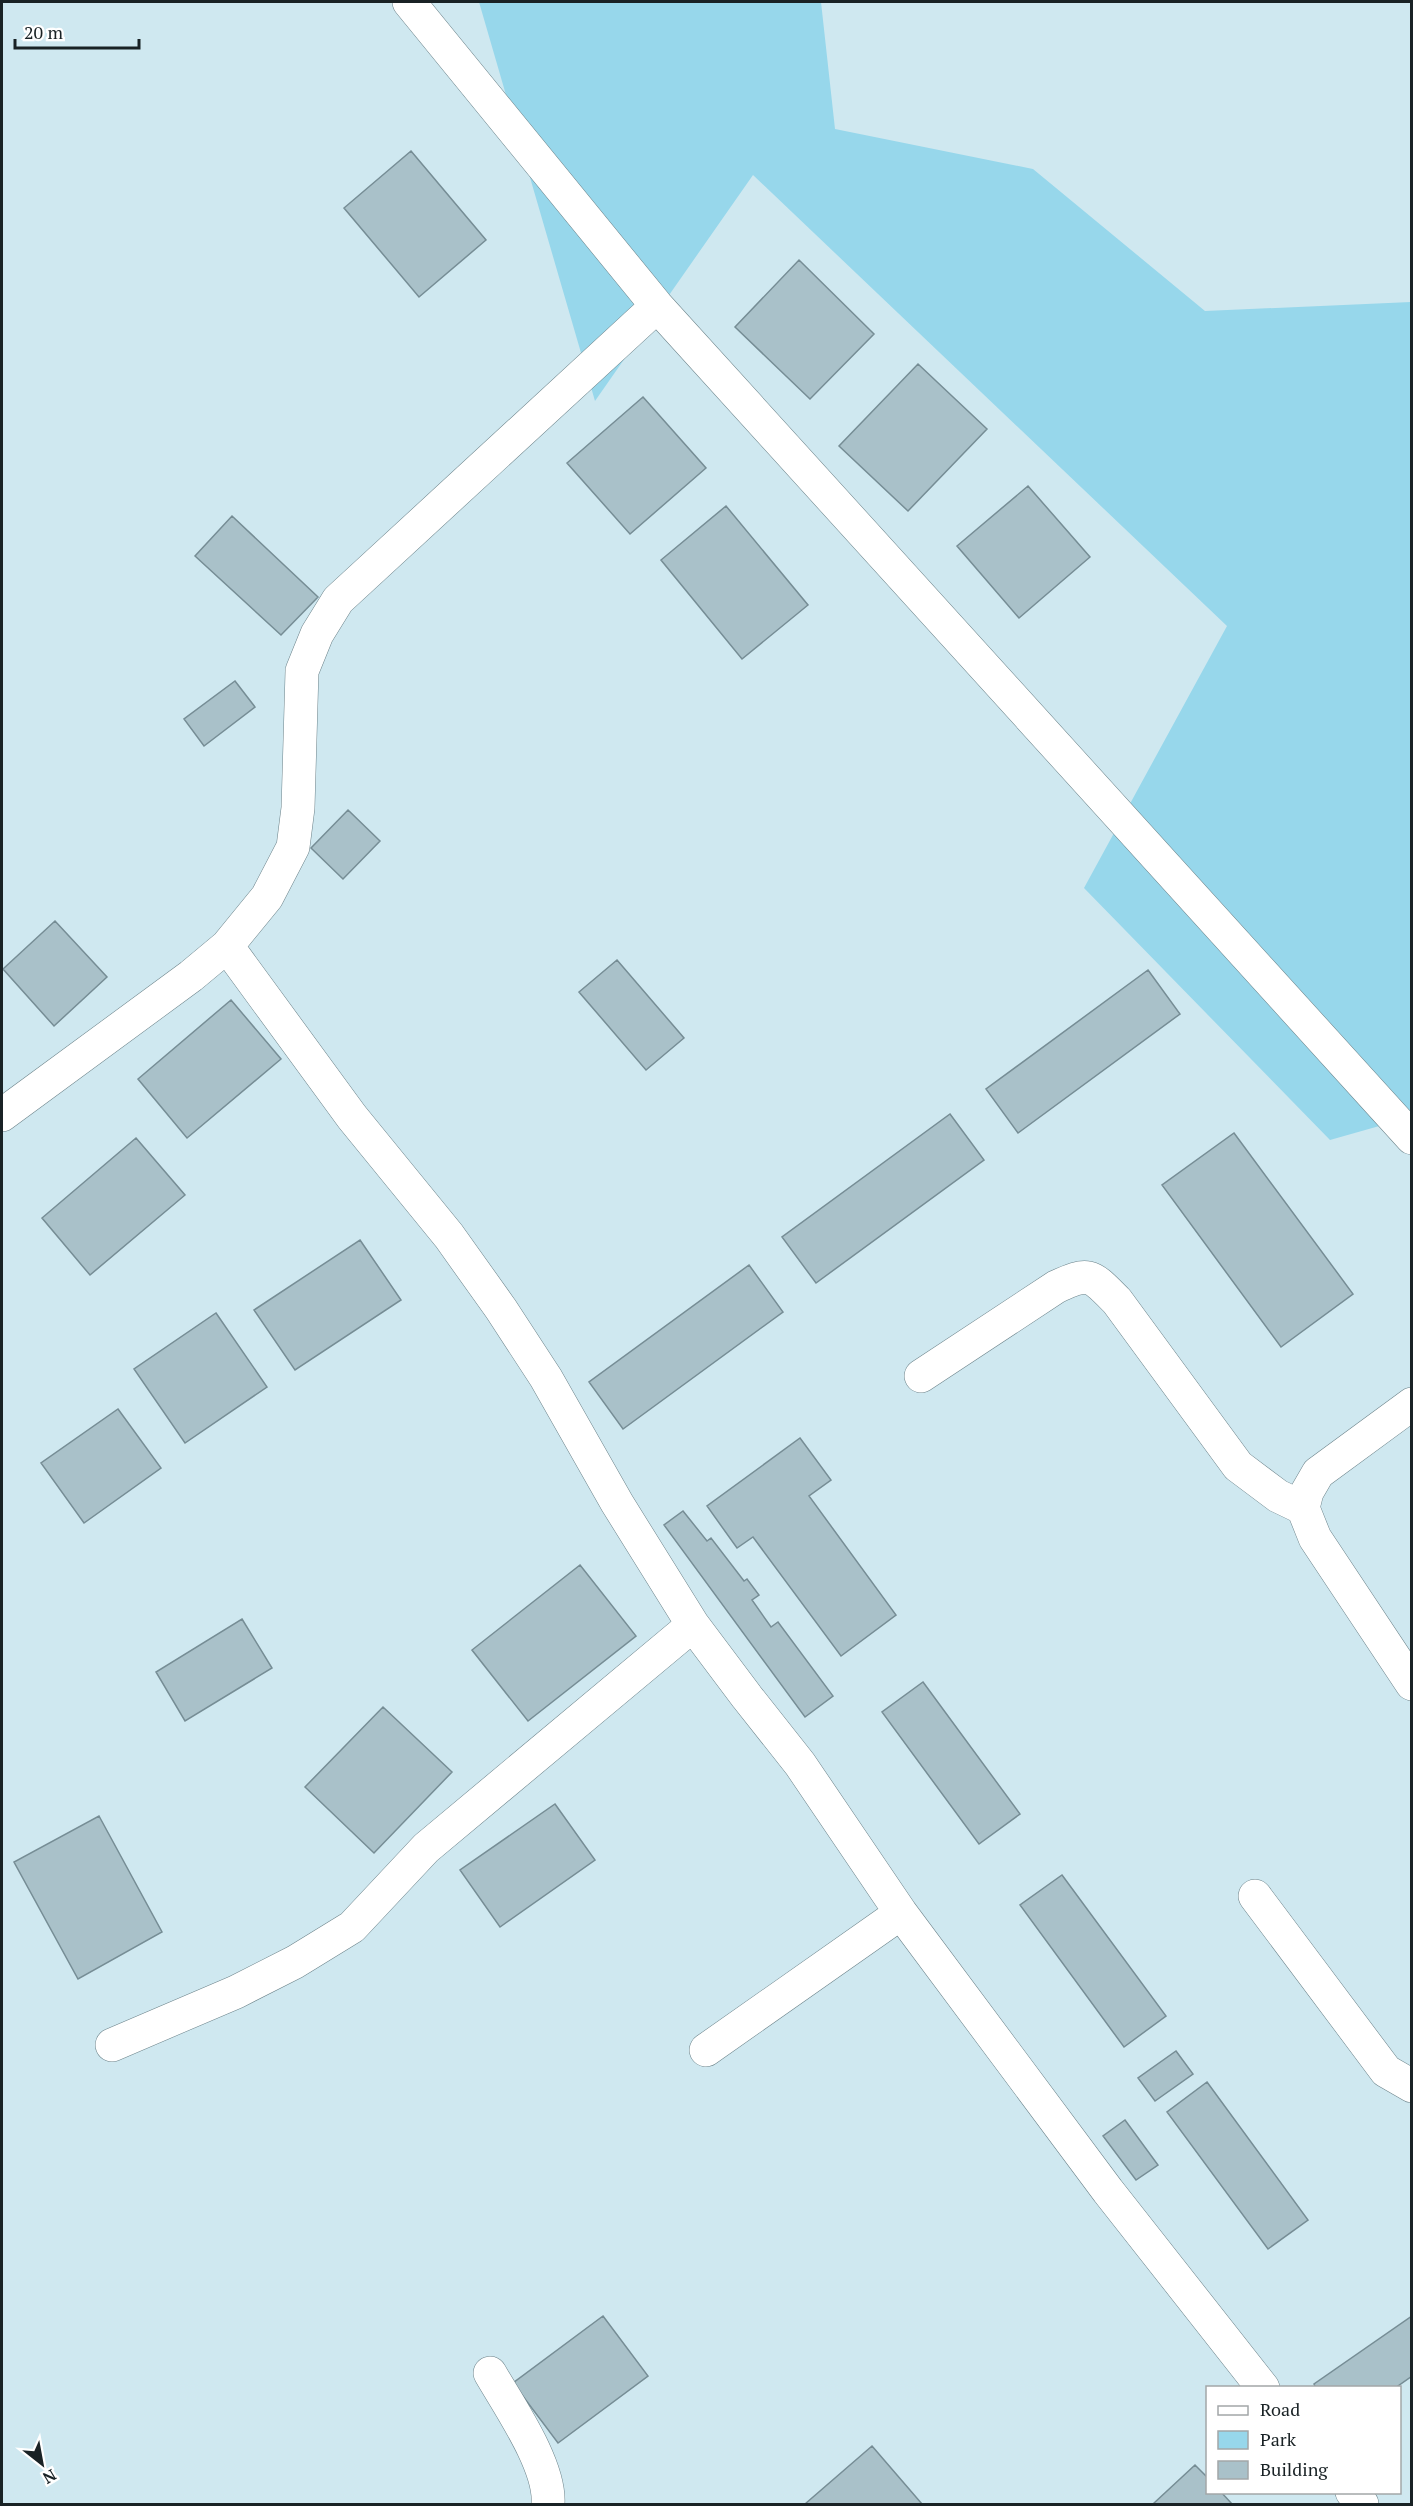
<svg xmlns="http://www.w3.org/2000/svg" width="1413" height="2506" font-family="'PT Serif',serif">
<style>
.green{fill:#97d7eb}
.building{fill:#a9c1c9;stroke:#768d95;stroke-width:1.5}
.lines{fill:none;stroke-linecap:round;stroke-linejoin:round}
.street-casing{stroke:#6c838a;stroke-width:34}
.street{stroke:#fff;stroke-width:33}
</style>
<rect width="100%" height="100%" fill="#cfe8f0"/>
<path class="green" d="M 479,2 L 821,2 L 835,129 L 1033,169 L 1205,311 L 1411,302 L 1411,1117 L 1330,1140 L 1084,888 L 1227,626 L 753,175 L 595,401 Z"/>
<path class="building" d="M 411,151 L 486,240 L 419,297 L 344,208 Z
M 799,260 L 874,334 L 810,399 L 735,327 Z
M 918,364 L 987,429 L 908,511 L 839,446 Z
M 643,397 L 706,468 L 630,534 L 567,463 Z
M 1028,486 L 1090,557 L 1019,618 L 957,546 Z
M 726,506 L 808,605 L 742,659 L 661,560 Z
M 232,516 L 318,597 L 281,635 L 195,556 Z
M 235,681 L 255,707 L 204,746 L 184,719 Z
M 348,810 L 380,841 L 343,879 L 311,848 Z
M 55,921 L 107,977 L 54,1026 L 3,969 Z
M 617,960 L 684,1038 L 646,1070 L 579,992 Z
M 1148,970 L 1180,1014 L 1018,1133 L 986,1089 Z
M 231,1000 L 281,1059 L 187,1138 L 138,1079 Z
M 950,1114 L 984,1160 L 816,1283 L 782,1237 Z
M 1234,1133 L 1353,1294 L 1281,1347 L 1162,1185 Z
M 136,1138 L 185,1195 L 90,1275 L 42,1218 Z
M 360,1240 L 401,1300 L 295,1370 L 254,1310 Z
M 749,1265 L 783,1312 L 623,1429 L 589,1382 Z
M 216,1313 L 267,1387 L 185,1443 L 134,1369 Z
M 118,1409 L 161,1468 L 84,1523 L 41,1463 Z
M 800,1438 L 831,1480 L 809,1496 L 896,1615 L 841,1656 L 753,1537 L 737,1548 L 707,1506 Z
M 683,1511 L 707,1541 L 711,1538 L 744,1581 L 747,1579 L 759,1595 L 752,1600 L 771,1627 L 778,1622 L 833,1696 L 805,1717 L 664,1525 Z
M 580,1565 L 636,1636 L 528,1721 L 472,1650 Z
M 242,1619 L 272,1668 L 185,1721 L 156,1672 Z
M 923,1682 L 1020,1814 L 979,1844 L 882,1712 Z
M 383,1707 L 452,1772 L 374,1853 L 305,1787 Z
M 555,1804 L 595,1860 L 500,1927 L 460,1870 Z
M 99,1816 L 162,1932 L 78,1979 L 14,1862 Z
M 1062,1875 L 1166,2016 L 1124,2047 L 1020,1905 Z
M 1176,2051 L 1193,2074 L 1155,2101 L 1138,2078 Z
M 1207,2082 L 1308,2220 L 1268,2249 L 1167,2112 Z
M 1125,2120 L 1158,2165 L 1136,2180 L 1103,2136 Z
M 603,2316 L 648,2376 L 558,2443 L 513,2383 Z
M 1412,2316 L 1412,2376 L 1395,2388 L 1316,2388 L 1314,2384 Z
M 872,2446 L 922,2504 L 805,2504 Z
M 1195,2465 L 1208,2478 L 1208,2492 L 1221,2492 L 1232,2504 L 1153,2504 Z"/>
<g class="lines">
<defs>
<path id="street" d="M 409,2 L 657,306 L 1412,1138
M 227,946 L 352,1117 L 449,1236 L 501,1309 L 546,1378 L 617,1503 L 693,1625 L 747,1697 L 800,1764 L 901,1913 L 1108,2191 L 1263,2388
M 2,1115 L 191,976 L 227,946 L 267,897 L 293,847 L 298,808 L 302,671 L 317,634 L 338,600 L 657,306
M 921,1376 L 1056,1287 C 1090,1271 1091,1275 1117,1301 L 1238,1466 L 1278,1496 L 1303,1508
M 1412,1404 L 1318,1473 L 1307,1492 L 1303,1508 L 1315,1538 L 1412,1684
M 1255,1896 L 1386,2071 L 1412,2086
M 112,2045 L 236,1992 L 295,1962 L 352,1927 L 426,1848 L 693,1625
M 706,2050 L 901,1913
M 490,2373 C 509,2406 551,2466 548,2504
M 1352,2492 L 1362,2504"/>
</defs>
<use href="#street" class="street-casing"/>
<use href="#street" class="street"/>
</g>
<rect width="1413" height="2506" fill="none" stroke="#192225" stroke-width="6"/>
<rect x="1206" y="2386" width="195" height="108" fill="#ffffff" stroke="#a3a7a8" stroke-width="1.5"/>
<rect x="1218" y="2406" width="30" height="9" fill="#ffffff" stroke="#a3a7a8" stroke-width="1.5"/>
<text x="1260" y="2416" font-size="18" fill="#192225">Road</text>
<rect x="1218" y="2431" width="30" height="18" fill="#97d7eb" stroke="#a3a7a8" stroke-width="1.5"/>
<text x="1260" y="2446" font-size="18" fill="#192225">Park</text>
<rect x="1218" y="2461" width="30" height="18" fill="#a9c1c9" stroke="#a3a7a8" stroke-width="1.5"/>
<text x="1260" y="2476" font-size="18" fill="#192225">Building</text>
<g transform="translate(42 2464) rotate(149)" stroke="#ffffff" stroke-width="4.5" paint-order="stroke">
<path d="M0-4.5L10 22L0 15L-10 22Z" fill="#192225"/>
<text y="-9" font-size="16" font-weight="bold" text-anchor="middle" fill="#192225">N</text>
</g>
<path d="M15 39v9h124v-9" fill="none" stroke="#192225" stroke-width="3"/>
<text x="24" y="39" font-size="18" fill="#192225" stroke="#ffffff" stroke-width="4.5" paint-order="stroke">20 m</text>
</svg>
